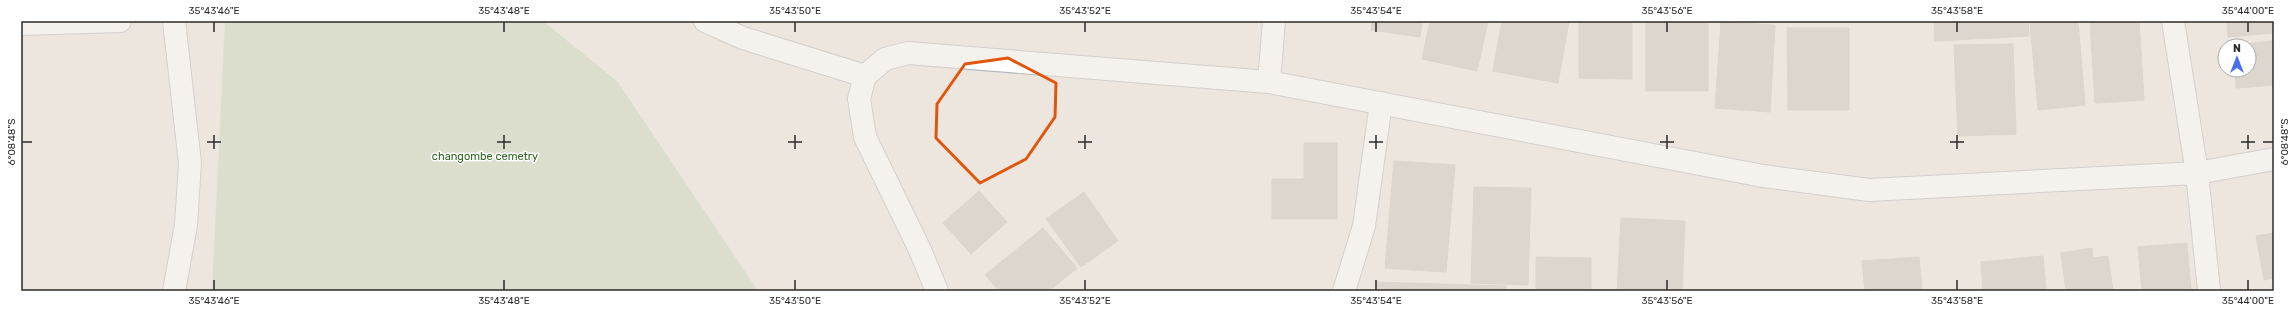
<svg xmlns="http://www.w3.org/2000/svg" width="2295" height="312" font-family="Rubik,sans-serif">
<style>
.cemetery{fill:#c6d5b7}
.building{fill:#c8c4bd;stroke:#c7c1b8}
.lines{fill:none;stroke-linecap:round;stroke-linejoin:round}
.minor-casing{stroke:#b2b5be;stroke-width:24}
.minor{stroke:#fff;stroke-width:22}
.marked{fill:none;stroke:#df570e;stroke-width:3;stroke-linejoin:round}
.ticks{fill:none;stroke:#2b2b2b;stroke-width:1.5}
.labels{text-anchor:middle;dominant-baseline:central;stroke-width:3;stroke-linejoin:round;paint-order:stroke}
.park-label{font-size:11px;fill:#306420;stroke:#fff}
.neatline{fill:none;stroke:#2b2b2b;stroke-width:1.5}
.ticks-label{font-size:10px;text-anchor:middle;fill:#2b2b2b}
</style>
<rect width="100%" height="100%" fill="#ece6de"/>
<path class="cemetery" d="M 225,21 L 543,21 L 618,82 L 758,291 L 212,291 Z"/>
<path class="building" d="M 1372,21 L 1422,21 L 1420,37 L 1371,30 Z
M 1430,21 L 1488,21 L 1477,71 L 1422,59 Z
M 1502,21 L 1569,21 L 1558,83 L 1493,71 Z
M 1579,21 L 1632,21 L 1632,79 L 1579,78 Z
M 1646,21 L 1708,21 L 1708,91 L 1646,91 Z
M 1934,21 L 2028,21 L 2029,36 L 1935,41 Z
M 2054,21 L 2078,21 L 2085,105 L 2038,110 L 2030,23 Z
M 2090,21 L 2139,21 L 2144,100 L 2095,103 Z
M 2227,21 L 2274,21 L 2274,33 L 2228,37 Z
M 1721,22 L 1775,25 L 1770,112 L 1715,108 Z
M 1787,28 L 1849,28 L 1849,110 L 1788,110 Z
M 2274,41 L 2274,85 L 2236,88 L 2235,70 L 2249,70 L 2249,46 L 2233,45 Z
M 2013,44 L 2016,134 L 1958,136 L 1954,45 Z
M 1304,143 L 1337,143 L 1337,219 L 1272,219 L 1272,179 L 1304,179 Z
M 1394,161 L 1455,165 L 1446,272 L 1385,268 Z
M 1474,187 L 1531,188 L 1528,285 L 1471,283 Z
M 979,191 L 1007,222 L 971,254 L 943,223 Z
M 1084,192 L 1118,241 L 1081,267 L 1046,219 Z
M 1621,218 L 1685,221 L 1682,291 L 1617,291 Z
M 1043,228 L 1077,268 L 1049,291 L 999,291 L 985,275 Z
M 2274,233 L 2274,278 L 2264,280 L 2256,236 Z
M 2187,243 L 2191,291 L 2142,291 L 2138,247 Z
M 2092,248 L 2093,258 L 2108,256 L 2113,291 L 2066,291 L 2061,253 Z
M 2043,256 L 2046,291 L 1983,291 L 1981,262 Z
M 1536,257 L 1591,258 L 1591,291 L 1536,291 Z
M 1919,257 L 1922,291 L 1865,291 L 1862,261 Z
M 1376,282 L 1506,286 L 1506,291 L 1376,291 Z"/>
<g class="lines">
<defs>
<path id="minor" d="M 174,21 L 190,163 L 186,225 L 174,291
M 705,21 L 743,38 L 865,76
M 2173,21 L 2197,173 L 2209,291
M 21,24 L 120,21
M 1269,82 L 1274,21
M 937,291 L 920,250 L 865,137 L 859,99 L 865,76 L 885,59 L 908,53 L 1269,82 L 1763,176 L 1869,190 L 2197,173 L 2274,159
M 1344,291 L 1364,226 L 1381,103"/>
</defs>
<use href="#minor" class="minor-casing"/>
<use href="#minor" class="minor"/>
</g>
<path d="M0 0H2295V312H0ZM 1008,58 L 1056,83 L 1055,117 L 1026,159 L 980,183 L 936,138 L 937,104 L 965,64 Z" fill="#ece6de" fill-opacity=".55" fill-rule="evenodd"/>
<path class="marked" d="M 1008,58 L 1056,83 L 1055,117 L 1026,159 L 980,183 L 936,138 L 937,104 L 965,64 Z"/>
<path class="ticks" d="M 214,22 L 214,32M 504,22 L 504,32M 795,22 L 795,32M 1085,22 L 1085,32M 1376,22 L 1376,32M 1667,22 L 1667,32M 1957,22 L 1957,32M 2248,22 L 2248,32M 214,135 L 214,149M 504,135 L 504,149M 795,135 L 795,149M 1085,135 L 1085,149M 1376,135 L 1376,149M 1667,135 L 1667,149M 1957,135 L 1957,149M 2248,135 L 2248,149M 22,142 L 32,142M 207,142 L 221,142M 497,142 L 511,142M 788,142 L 802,142M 1078,142 L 1092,142M 1369,142 L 1383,142M 1660,142 L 1674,142M 1950,142 L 1964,142M 2241,142 L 2255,142M 2263,142 L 2273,142M 214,280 L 214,290M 504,280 L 504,290M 795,280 L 795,290M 1085,280 L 1085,290M 1376,280 L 1376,290M 1667,280 L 1667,290M 1957,280 L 1957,290M 2248,280 L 2248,290"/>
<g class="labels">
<g class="park-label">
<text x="485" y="156">changombe cemetry</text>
</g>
</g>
<rect width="2295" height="312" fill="none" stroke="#ffffff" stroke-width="44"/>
<g transform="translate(2237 58)"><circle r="19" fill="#ffffff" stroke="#aaaaaa"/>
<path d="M0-3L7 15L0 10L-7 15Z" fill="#4a6eed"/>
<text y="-6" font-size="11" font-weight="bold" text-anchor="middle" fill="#2b2b2b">N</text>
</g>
<rect x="22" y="22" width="2251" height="268" class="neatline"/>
<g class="ticks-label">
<text x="214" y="14">35°43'46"E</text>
<text x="504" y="14">35°43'48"E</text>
<text x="795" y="14">35°43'50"E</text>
<text x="1085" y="14">35°43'52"E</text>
<text x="1376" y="14">35°43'54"E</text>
<text x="1667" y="14">35°43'56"E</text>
<text x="1957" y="14">35°43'58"E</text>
<text x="2248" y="14">35°44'00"E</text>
<text transform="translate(11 142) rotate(-90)" y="4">6°08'48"S</text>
<text transform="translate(2284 142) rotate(-90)" y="4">6°08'48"S</text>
<text x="214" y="304">35°43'46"E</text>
<text x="504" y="304">35°43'48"E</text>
<text x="795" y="304">35°43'50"E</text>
<text x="1085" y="304">35°43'52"E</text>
<text x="1376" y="304">35°43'54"E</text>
<text x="1667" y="304">35°43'56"E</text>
<text x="1957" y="304">35°43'58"E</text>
<text x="2248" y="304">35°44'00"E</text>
</g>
</svg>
